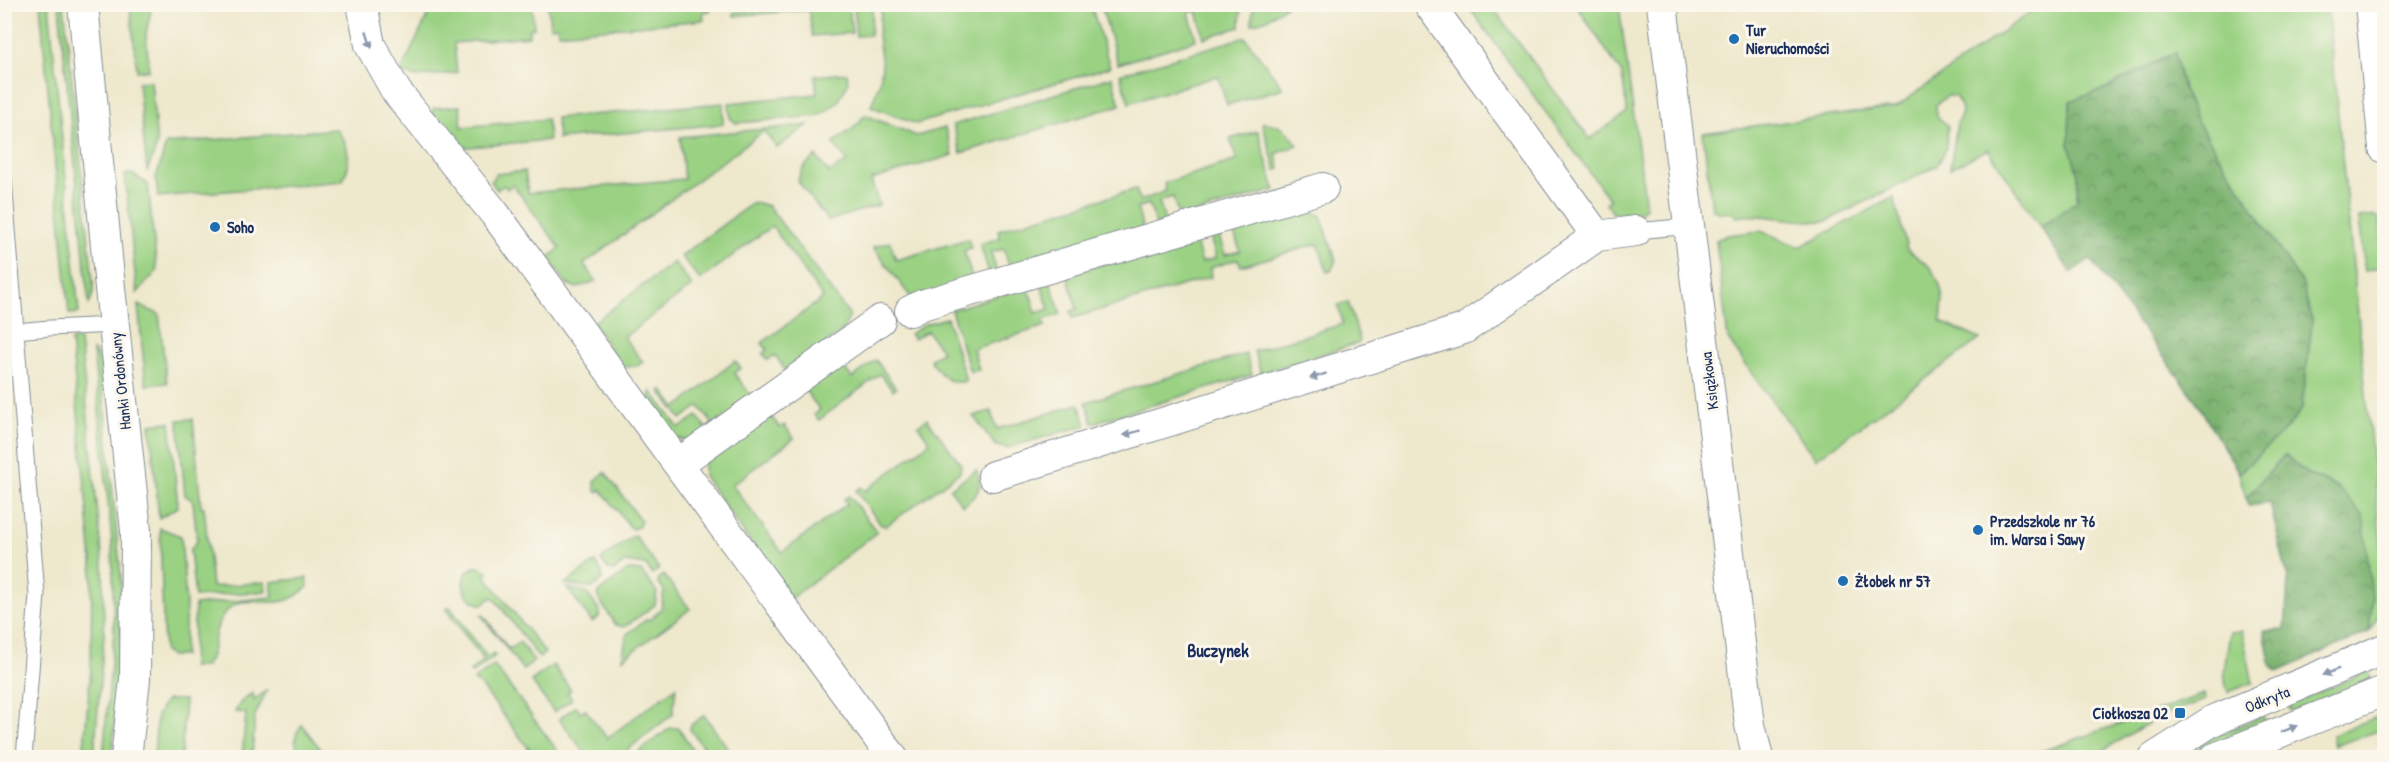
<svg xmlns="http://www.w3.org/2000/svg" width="2389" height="762" font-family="'Patrick Hand',sans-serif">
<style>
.green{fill:#9ad182;stroke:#5a8070;stroke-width:1.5}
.forest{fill:url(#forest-crowns);stroke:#4b7167;stroke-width:1.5}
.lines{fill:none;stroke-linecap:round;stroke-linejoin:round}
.service-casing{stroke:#848c95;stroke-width:17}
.minor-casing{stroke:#848c95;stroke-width:32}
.service{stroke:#fff;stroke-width:15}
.minor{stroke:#fff;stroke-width:30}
.oneway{fill:#8d97ae}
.poi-dot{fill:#1f6fb2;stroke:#fbf7ec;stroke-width:2}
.labels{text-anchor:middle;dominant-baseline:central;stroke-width:6;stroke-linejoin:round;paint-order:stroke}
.poi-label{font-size:16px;font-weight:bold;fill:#1b2f5e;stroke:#fbf7ec;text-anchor:start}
.street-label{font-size:16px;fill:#1b2f5e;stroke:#fbf7ec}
.neighbourhood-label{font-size:18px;font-weight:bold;fill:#1b2f5e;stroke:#fbf7ec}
</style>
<defs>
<pattern id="forest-crowns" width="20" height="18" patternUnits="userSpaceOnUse" patternTransform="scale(1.5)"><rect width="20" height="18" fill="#7bb370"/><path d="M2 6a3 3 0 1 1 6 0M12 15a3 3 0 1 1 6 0" fill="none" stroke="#64925f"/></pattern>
</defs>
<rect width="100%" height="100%" fill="#fbf7ec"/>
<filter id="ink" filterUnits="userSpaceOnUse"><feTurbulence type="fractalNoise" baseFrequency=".0167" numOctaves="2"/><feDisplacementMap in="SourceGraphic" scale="12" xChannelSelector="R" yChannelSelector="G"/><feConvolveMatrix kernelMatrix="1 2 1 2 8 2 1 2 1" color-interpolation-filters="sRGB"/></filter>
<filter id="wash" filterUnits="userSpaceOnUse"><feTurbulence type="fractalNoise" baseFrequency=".008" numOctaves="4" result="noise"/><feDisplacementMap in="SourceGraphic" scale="24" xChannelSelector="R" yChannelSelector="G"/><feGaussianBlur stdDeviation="1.35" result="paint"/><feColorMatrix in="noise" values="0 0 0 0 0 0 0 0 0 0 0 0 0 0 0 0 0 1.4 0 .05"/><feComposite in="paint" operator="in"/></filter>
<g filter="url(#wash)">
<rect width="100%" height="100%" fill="#eee8cc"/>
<path class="green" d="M 709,4 L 710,11 L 703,12 L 704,20 L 558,33 L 558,26 L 550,27 L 548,5 Z
M 40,5 L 49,5 L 79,313 L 69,314 Z
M 59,5 L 64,5 L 94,290 L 89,305 Z
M 130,5 L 152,5 L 146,34 L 149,70 L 137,71 Z
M 433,5 L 532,5 L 534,28 L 529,29 L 529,36 L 454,43 L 457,73 L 416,77 L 400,73 Z
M 749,5 L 849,5 L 852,33 L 812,36 L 809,10 L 734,16 L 734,12 L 749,11 Z
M 854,5 L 873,5 L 870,35 L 856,36 Z
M 882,5 L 1091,5 L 1110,67 L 916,124 L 871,106 L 880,81 L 882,66 L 878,35 Z
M 1101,5 L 1241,5 L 1240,27 L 1204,38 L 1197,11 L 1189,12 L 1196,40 L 1118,64 Z
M 1253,5 L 1253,4 L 1287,5 L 1267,19 L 1252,24 Z
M 1467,5 L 1491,5 L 1590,139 L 1627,112 L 1622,74 L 1576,5 L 1619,5 L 1646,207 L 1643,211 L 1614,215 L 1606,203 L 1610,200 Z
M 2040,5 L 2327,5 L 2384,574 L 2384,607 L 2369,632 L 2372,597 L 2337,487 L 2306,473 L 2285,455 L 2246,498 L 2239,473 L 2286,429 L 2302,409 L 2312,322 L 2303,286 L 2198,123 L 2183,89 L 2175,53 L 2103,90 L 2070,101 L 2069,144 L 2078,174 L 2077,201 L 2040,227 L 1988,149 L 1950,169 L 1957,123 L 1962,113 L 1961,106 L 1955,96 L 1947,96 L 1936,105 L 1937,117 L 1948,125 L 1946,149 L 1937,166 L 1827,221 C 1796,224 1766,212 1735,217 L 1734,212 L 1721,213 L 1712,209 L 1703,133 L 1896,107 Z
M 1245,37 L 1283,88 L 1227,105 L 1218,76 L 1129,103 L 1120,74 Z
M 847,73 L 848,83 L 838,102 L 819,116 L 736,123 L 730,118 L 729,103 L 817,94 L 815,76 Z
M 1112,77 L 1120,105 L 961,153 L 953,125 Z
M 151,81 L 157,145 L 147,172 L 138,82 Z
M 723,103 L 723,124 L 558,139 L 556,118 Z
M 460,106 L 462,127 L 547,119 L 549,140 L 458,148 L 432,112 L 433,108 Z
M 865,115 L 917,136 L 945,128 L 953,155 L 871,180 L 879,205 L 828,221 L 798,181 C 801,168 806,164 816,156 L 829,173 L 847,161 L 833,143 L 856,126 Z
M 1262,123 C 1280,123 1288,131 1298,145 L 1276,154 L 1280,169 L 1276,170 Z
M 808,125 L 777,148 L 764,131 L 584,264 L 596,281 L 577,288 L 567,284 L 548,258 L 560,248 L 513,185 L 507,189 L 504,185 L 497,190 L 491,181 L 496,174 L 525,171 L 528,193 L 684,179 L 680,137 Z
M 336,129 C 349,143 353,164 342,181 L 158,197 L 156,178 L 166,144 Z
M 1258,131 L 1275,190 L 1179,218 L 1173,197 L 1159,201 L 1165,222 L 1156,225 L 1149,204 L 1137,208 L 1143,229 L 1010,269 L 1004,249 L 991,252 L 997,273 L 990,276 L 980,244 L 1000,238 L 998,230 L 1136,189 L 1140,201 L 1166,191 L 1164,183 L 1237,160 L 1230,139 Z
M 132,174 L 148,184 L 157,271 L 137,293 L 125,175 Z
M 1894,197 L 1907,249 L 1931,268 L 1940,285 L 1943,298 L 1941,322 L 1980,339 L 1816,459 L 1757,381 L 1728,339 L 1716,240 L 1728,235 L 1761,231 L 1800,247 Z
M 758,203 L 768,206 L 773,212 L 850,316 L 843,330 L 787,373 L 775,355 L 768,360 L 763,354 L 767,350 L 762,343 L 823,298 L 772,226 L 700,280 L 681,256 L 751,204 Z
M 1302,204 L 1321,216 L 1336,260 L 1331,271 L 1327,272 L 1318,244 L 1241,266 L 1238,259 L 1210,268 L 1211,277 L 1073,318 L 1071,311 L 1077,309 L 1067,275 L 1194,237 L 1202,262 L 1216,258 L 1209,232 L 1217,230 L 1225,255 L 1240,251 L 1232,226 Z
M 2376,216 L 2379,218 L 2383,267 L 2365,271 L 2359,218 Z
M 968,239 L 971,248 L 964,251 L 973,281 L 912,299 L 873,247 L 890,242 L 896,260 Z
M 674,262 L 692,286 L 624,337 L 643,362 L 637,366 L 622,367 L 593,323 Z
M 1050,281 L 1061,314 L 1043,320 L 1045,326 L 973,349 L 979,370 L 970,372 L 951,310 L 1028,286 L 1036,313 L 1049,309 L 1041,284 Z
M 1348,302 L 1360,341 L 1358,343 L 1261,373 L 1254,351 L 1343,324 L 1338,305 Z
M 138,305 L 159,314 L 167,383 L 146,385 Z
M 947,318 L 966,381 C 947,386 940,373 930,360 L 942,351 L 927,331 L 914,339 L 910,334 L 925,324 Z
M 71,340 L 80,340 L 103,565 L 104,635 L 94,757 L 83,757 L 91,668 L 92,561 Z
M 93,350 L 100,362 L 121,577 L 121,634 L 112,758 L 103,757 L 114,631 L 112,541 Z
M 1246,354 L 1252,375 L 1093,423 L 1086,402 Z
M 837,358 L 852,378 L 876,360 L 896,388 L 893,390 L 880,374 L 819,420 L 814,415 L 820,410 L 801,385 Z
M 735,361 L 741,368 L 734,373 L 753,398 L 715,427 L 699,406 L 681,419 L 660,391 L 662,389 L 676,408 Z
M 651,391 L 679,428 L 697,416 L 709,432 L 693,441 L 677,439 C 662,424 645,414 651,391 Z
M 1079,404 L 1086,425 L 1007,448 L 996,446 L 973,416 L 991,411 L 997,429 Z
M 767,411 L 780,428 L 784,425 L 794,438 L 732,485 L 782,552 L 847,504 L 844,499 L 849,496 L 877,532 L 790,599 L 704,476 L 704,465 L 709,453 Z
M 193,419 L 201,507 L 204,507 L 212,587 L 265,582 L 266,591 L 195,597 L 190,550 L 197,541 L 193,501 L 185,495 L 178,420 Z
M 927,419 L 961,464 L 960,472 L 886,526 L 881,525 L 856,491 L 861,487 L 865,491 L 930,442 L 918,425 Z
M 170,422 L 178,507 L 159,518 L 150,424 Z
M 976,470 C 985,486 977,496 963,506 L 950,489 Z
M 605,472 L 641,521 L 638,527 L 632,529 L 601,490 L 597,492 L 595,490 L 595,481 Z
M 160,528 L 181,536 L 186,604 L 184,656 L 171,656 L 164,652 Z
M 634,535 L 659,569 L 652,574 L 645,565 L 625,562 L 614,571 L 609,570 L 601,560 Z
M 595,562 L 602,572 L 602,580 L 592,588 L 565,584 Z
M 474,567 L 480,567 L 489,572 L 485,575 L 545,653 L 539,658 L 494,598 L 491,598 L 483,605 C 464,601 454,578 474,567 Z
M 628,570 L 641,571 L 657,592 L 655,605 L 624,627 L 616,625 L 598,598 L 599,592 Z
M 664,575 L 690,609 L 622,659 L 627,634 L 647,619 L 650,620 L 661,609 L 664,590 L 658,583 L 659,578 Z
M 307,578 L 308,587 C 301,592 294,599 284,601 C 262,607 237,590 221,619 C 211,636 218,647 205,667 L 192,667 L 195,605 L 273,597 L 271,582 Z
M 567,588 L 586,592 L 600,611 L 599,617 L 592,622 Z
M 450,607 L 487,657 L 493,653 L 495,656 L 472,673 L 470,671 L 484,660 L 446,610 Z
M 483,614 L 508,648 L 511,648 L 520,642 L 534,661 L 523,670 L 481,615 Z
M 2242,631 L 2253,683 L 2228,692 C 2220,672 2228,653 2230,632 Z
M 494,665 L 562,757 L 535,757 L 483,688 L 474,680 Z
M 553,665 L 571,690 L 567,692 L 572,699 L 554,712 L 531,681 Z
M 2368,671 L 2371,679 L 2292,711 L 2289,710 L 2291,704 Z
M 676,687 L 673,714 L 627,750 L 627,757 L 588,757 L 559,719 L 576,706 L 581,712 L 585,709 L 607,738 Z
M 267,690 L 255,716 L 252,757 L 242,757 L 246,713 L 235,712 C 239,703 243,698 253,693 L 254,700 Z
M 2204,694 L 2205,700 L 2160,716 L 2092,757 L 2036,757 L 2034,754 Z
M 166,700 L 185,700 L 181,757 L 154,757 L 157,715 Z
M 2384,714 L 2384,729 L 2334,746 L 2332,735 Z
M 704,715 L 732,754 L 707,753 L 690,729 L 691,725 Z
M 2261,717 L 2265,719 L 2264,724 L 2206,748 L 2199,748 L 2198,746 L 2203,741 Z
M 302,725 L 326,756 L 325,757 L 304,757 C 294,748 292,736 302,725 Z
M 670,728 L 679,728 L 692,749 L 690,757 L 636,757 L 636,754 Z"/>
<path class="forest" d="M 2175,52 L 2183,89 L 2198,123 L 2303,286 L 2312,322 L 2302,409 L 2286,429 L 2239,473 L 2193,396 L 2090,259 L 2071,273 L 2040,227 L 2077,201 L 2078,174 L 2069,144 L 2070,101 L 2103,90 Z
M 2285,455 L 2306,473 L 2337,487 L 2363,515 L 2372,597 L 2369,632 L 2277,672 L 2271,667 L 2264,631 L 2285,630 L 2288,579 L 2270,503 L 2249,506 L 2246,498 Z"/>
</g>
<g filter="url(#ink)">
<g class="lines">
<defs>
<path id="service" d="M 4,180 L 37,595 L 24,758
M 1636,231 L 1690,226
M 4,332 L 50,328 L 114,325"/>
<path id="minor" d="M 83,4 L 110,288 L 136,531 L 135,679 L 126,758
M 362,4 L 370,45 L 396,91 L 495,214 L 893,758
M 1429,4 L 1597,236
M 1662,4 L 1750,725 L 1758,758
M 2370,4 L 2384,148
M 910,311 L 922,305 L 1323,188
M 678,464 L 880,320
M 993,476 L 1464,329 L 1597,236 L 1636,231
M 2154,758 L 2212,721 L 2384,649
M 2215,758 L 2384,691"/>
</defs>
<use href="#service" class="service-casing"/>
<use href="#minor" class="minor-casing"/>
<use href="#service" class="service"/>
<use href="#minor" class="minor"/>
</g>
<defs><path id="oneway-solid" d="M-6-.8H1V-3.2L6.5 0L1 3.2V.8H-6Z" transform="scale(1.5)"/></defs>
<g class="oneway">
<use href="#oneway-solid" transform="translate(369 40) rotate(72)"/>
<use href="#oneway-solid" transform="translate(1318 376) rotate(163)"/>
<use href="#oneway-solid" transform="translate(1132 433) rotate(163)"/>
<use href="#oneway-solid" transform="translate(2331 672) rotate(157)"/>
<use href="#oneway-solid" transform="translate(2289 729) rotate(-22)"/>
</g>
</g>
<g class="poi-dot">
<circle cx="1734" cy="39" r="6"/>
<circle cx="215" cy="227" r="6"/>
<circle cx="1978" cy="530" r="6"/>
<circle cx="1843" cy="581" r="6"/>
<rect x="2174" y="707" width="12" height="12" rx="3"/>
</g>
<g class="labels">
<g class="poi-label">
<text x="1746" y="30">Tur<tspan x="1746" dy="18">Nieruchomości</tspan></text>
<text x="227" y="227">Soho</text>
<text x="1990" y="521">Przedszkole nr 76<tspan x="1990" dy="18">im. Warsa i Sawy</tspan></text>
<text x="1855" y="581">Żłobek nr 57</text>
<text x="2168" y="713" text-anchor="end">Ciołkosza 02</text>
</g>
<g class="street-label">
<text transform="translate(120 381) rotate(-96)">Hanki Ordonówny</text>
<text transform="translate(1709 381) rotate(-97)">Książkowa</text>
<text transform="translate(2267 699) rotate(-22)">Odkryta</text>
</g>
<g class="neighbourhood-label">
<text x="1218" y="650">Buczynek</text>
</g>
</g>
<rect width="2389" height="762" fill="none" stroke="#fbf7ec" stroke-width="24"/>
</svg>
